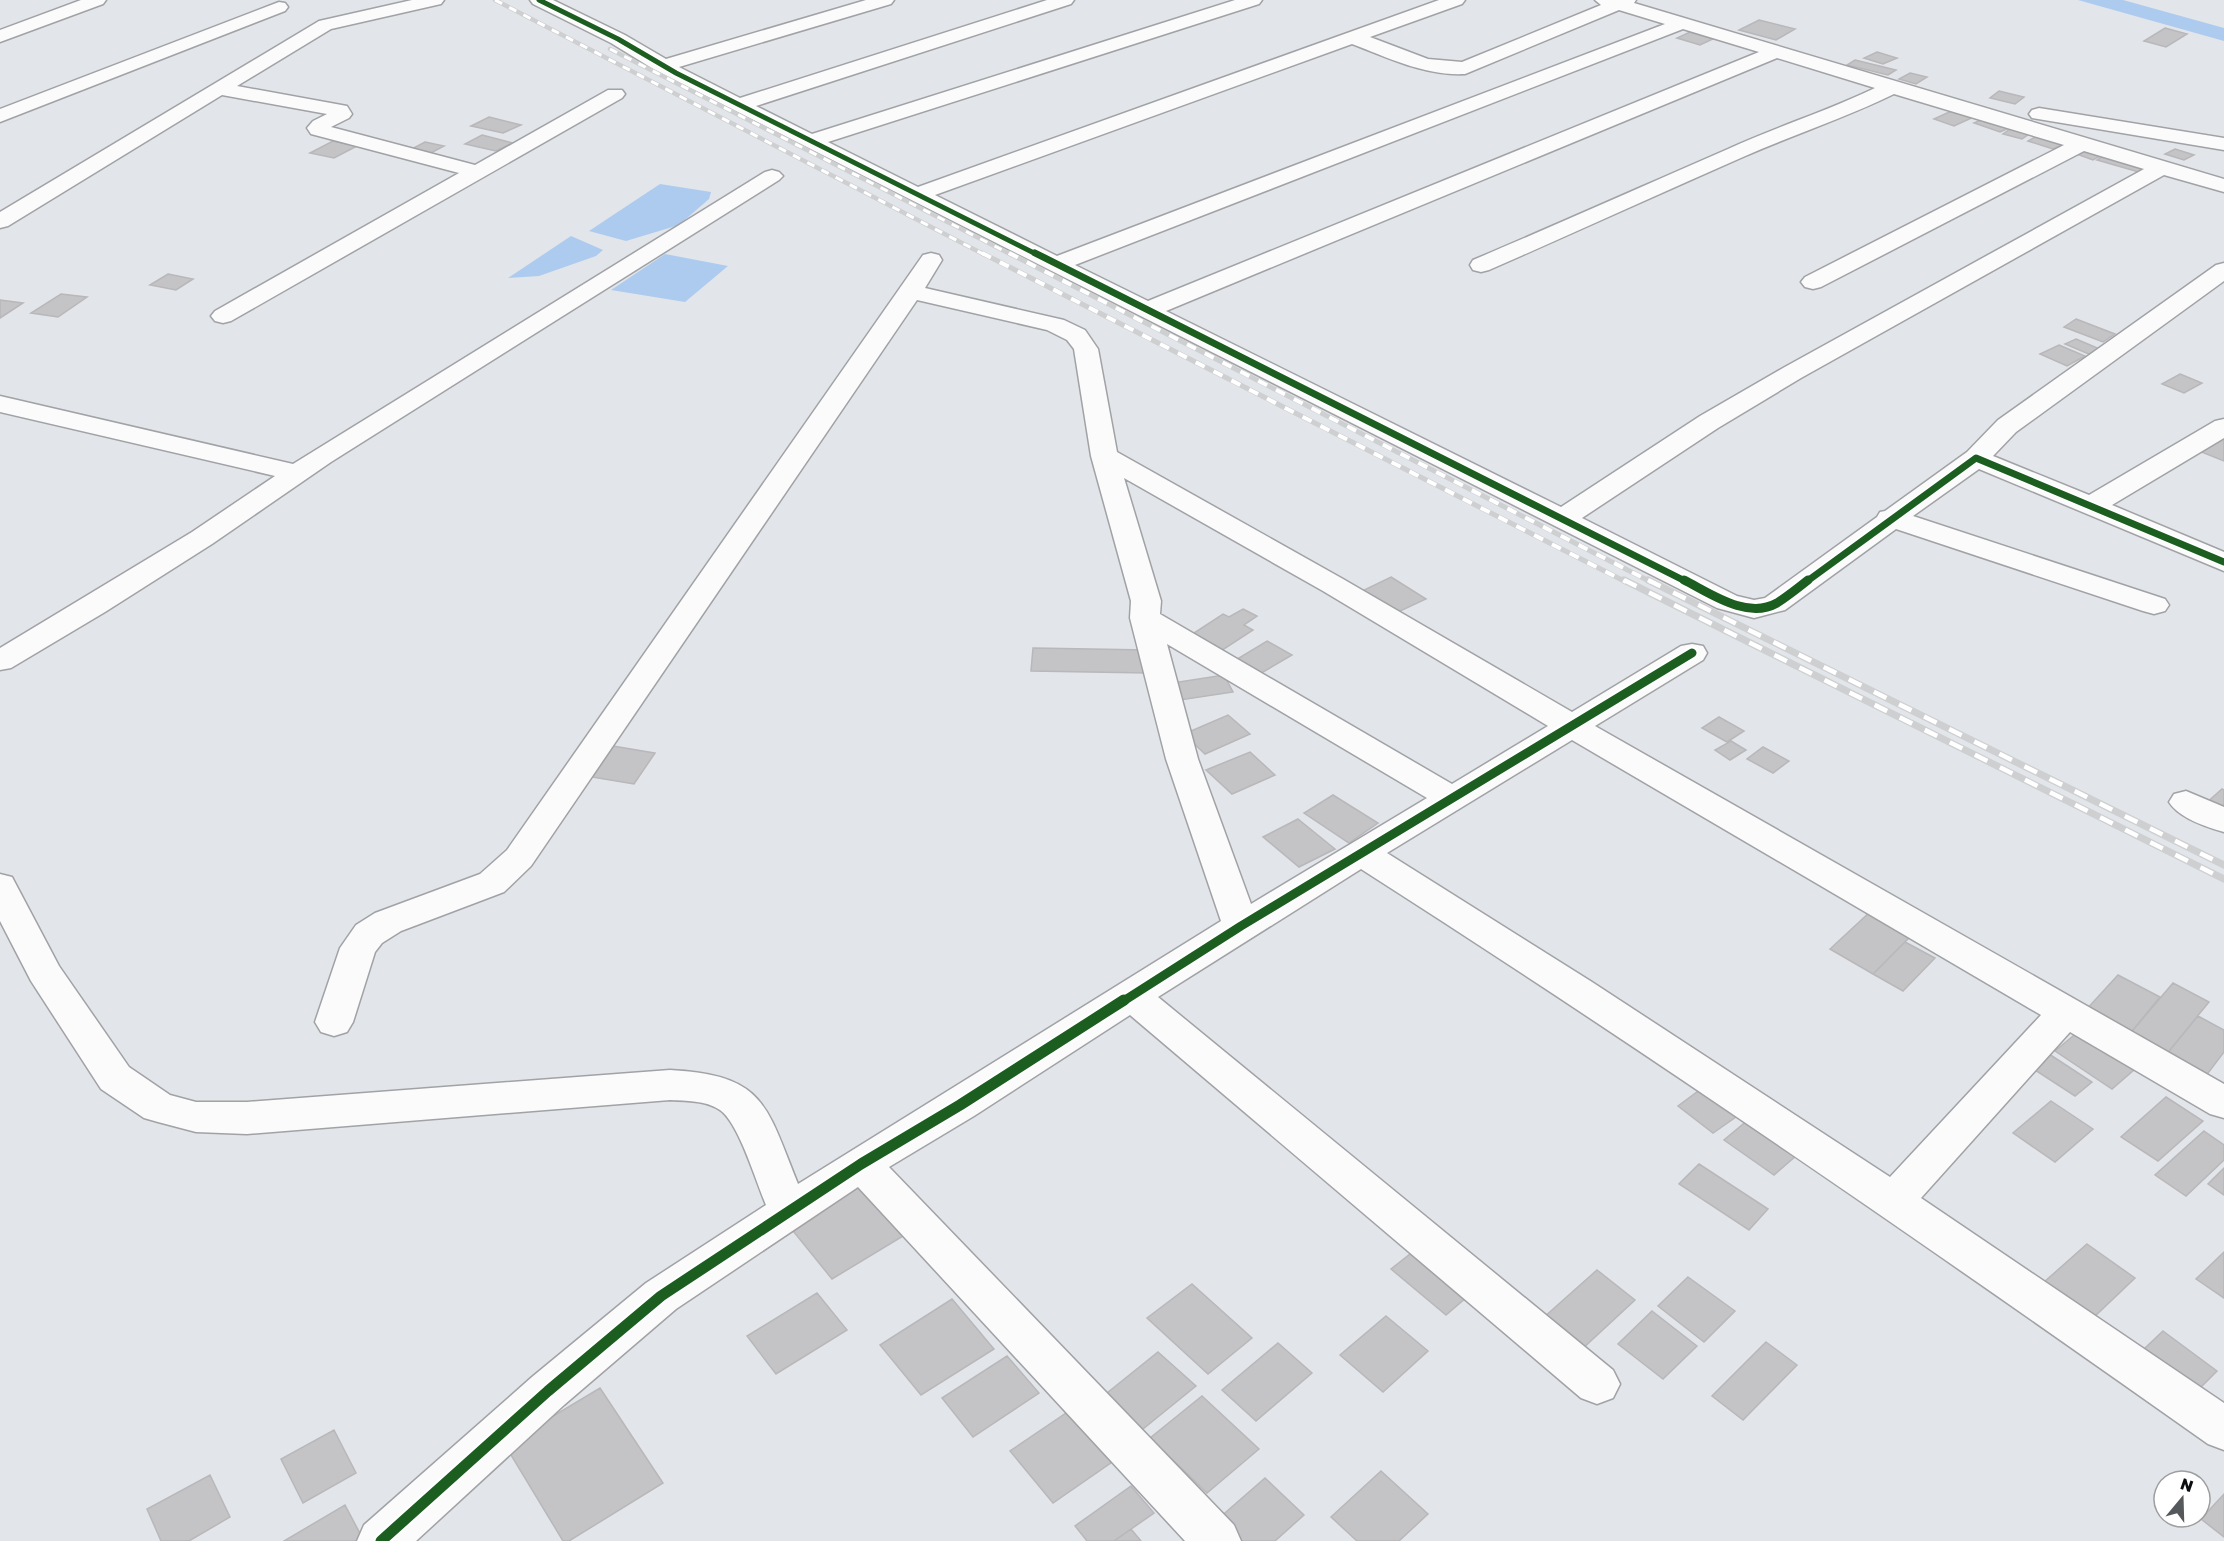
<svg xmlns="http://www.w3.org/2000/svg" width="2224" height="1541" font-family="'Golos Text',sans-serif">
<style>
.water{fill:#adcbef}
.building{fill:#c4c3c5;stroke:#b8b7b9;stroke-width:1.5}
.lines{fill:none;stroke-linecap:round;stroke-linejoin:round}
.minor-casing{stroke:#a1a2a5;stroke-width:3}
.minor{fill:#fbfbfc;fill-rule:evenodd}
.rail-far2-casing{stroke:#cecfd0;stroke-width:4.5}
.rail-far1-casing{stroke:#cecfd0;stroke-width:5}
.rail-casing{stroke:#cecfd0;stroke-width:7}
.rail-far2{stroke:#fff;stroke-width:3;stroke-dasharray:8;stroke-linecap:butt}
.rail-far1{stroke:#fff;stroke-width:4;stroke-dasharray:10;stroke-linecap:butt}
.rail{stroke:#fff;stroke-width:4.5;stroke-dasharray:14;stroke-linecap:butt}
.cycleway-far3-casing{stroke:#fff;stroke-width:8}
.cycleway-far2-casing{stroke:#fff;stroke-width:10}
.cycleway-far1-casing{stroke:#fff;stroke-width:13}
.cycleway-casing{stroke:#fff;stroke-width:15}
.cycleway-far3{stroke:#1b5e20;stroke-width:5}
.cycleway-far2{stroke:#1b5e20;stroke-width:7}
.cycleway-far1{stroke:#1b5e20;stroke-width:9}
.cycleway{stroke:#1b5e20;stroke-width:11}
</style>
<rect width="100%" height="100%" fill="#e2e5e9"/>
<path class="water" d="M 2078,0 L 2123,0 L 2224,28 L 2224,41 Z
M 660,184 L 711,192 L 709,199 L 679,225 L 626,241 L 589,231 Z
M 571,236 L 603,250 L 596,256 L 539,276 L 508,278 Z
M 665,254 L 728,266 L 685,302 L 611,290 Z"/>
<path class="building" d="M 1759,20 L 1795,29 L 1776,40 L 1739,30 Z
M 2165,28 L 2187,34 L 2166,47 L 2144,41 Z
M 1690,32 L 1713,39 L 1700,45 L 1677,38 Z
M 1877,52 L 1897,58 L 1883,64 L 1864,58 Z
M 1855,60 L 1896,70 L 1888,75 L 1847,65 Z
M 1910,73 L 1927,77 L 1916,84 L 1899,79 Z
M 1999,91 L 2024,97 L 2015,104 L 1990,98 Z
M 1958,108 L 1978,115 L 1954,126 L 1934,119 Z
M 489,117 L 521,125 L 503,133 L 471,126 Z
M 1983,119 L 2009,128 L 2000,132 L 1974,123 Z
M 2013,127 L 2032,132 L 2022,139 L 2003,134 Z
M 482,135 L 513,143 L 496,151 L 465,144 Z
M 2037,136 L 2062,145 L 2053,149 L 2028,141 Z
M 333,141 L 357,146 L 334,158 L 310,153 Z
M 425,142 L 444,146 L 425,156 L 406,152 Z
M 2080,148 L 2102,155 L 2093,160 L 2071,152 Z
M 2175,149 L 2194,155 L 2184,160 L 2165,154 Z
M 2105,155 L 2150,168 L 2142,173 L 2097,160 Z
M 168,274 L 193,279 L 176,290 L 150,285 Z
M 61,294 L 87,297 L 58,317 L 31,313 Z
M 0,300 L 23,303 L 0,318 Z
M 2076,319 L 2115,334 L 2103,342 L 2064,327 Z
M 2076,339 L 2102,350 L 2091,355 L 2065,344 Z
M 2059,345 L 2085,356 L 2067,366 L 2040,354 Z
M 2180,374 L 2202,383 L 2184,393 L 2162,384 Z
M 2224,436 L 2224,461 L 2194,449 Z
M 1391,577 L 1426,599 L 1396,613 L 1362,591 Z
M 1243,609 L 1257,616 L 1244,625 L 1253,630 L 1221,651 L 1191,635 L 1223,614 L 1229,617 Z
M 1267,641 L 1292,655 L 1258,675 L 1234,661 Z
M 1033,648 L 1148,650 L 1148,673 L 1031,671 Z
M 1224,675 L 1233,692 L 1180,700 L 1172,683 Z
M 1228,715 L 1250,734 L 1205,754 L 1184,734 Z
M 1719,717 L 1744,731 L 1727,742 L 1702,728 Z
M 1731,741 L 1746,750 L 1730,760 L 1715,750 Z
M 601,744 L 655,753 L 634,784 L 580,775 Z
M 1763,747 L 1789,761 L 1773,773 L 1747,759 Z
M 1250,752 L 1275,775 L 1232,794 L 1206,770 Z
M 2222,789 L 2224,790 L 2224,815 L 2204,805 Z
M 1333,795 L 1378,823 L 1349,843 L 1304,813 Z
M 1298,819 L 1335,849 L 1299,867 L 1263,837 Z
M 1870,912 L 1912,935 L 1873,974 L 1830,949 Z
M 1905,942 L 1935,958 L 1903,991 L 1873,974 Z
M 2118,975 L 2160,997 L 2128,1036 L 2084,1012 Z
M 2173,983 L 2209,1002 L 2165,1056 L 2128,1036 Z
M 2198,1016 L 2224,1030 L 2224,1052 L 2205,1077 L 2165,1056 Z
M 2078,1032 L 2135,1069 L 2112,1089 L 2055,1051 Z
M 2049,1054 L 2092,1082 L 2075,1096 L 2032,1068 Z
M 1701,1089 L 1736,1117 L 1713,1133 L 1678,1106 Z
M 2166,1097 L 2203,1121 L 2158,1161 L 2121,1137 Z
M 2051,1101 L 2093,1129 L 2055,1162 L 2013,1133 Z
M 1748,1120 L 1797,1155 L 1774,1175 L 1724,1140 Z
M 2204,1131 L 2224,1145 L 2224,1160 L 2186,1196 L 2155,1175 Z
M 1699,1164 L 1768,1209 L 1749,1230 L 1679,1184 Z
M 2224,1168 L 2224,1195 L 2208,1184 Z
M 859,1185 L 903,1236 L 832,1279 L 789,1226 Z
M 2087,1244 L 2135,1278 L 2092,1319 L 2043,1283 Z
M 1419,1247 L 1474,1291 L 1446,1315 L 1391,1269 Z
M 2224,1252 L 2224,1298 L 2196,1279 Z
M 1597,1270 L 1635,1300 L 1581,1350 L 1542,1319 Z
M 1688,1277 L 1735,1311 L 1704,1342 L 1658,1306 Z
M 1192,1284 L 1252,1338 L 1208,1374 L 1147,1318 Z
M 817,1293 L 847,1330 L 776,1374 L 747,1336 Z
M 952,1299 L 994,1349 L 921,1395 L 880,1345 Z
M 1652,1311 L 1697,1346 L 1663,1379 L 1618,1344 Z
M 1386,1316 L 1428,1351 L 1383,1392 L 1340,1355 Z
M 2163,1331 L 2217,1371 L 2198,1390 L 2143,1350 Z
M 1766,1342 L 1797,1365 L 1743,1420 L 1712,1396 Z
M 1278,1343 L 1312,1373 L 1256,1421 L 1222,1390 Z
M 1158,1352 L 1196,1386 L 1138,1433 L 1102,1397 Z
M 1007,1356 L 1039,1393 L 973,1437 L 942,1398 Z
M 600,1388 L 663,1483 L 569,1541 L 563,1541 L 505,1445 Z
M 1202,1396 L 1259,1449 L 1207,1493 L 1150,1438 Z
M 1072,1409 L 1115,1460 L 1053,1503 L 1010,1451 Z
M 334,1430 L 356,1473 L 303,1503 L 281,1459 Z
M 1381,1471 L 1428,1514 L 1399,1541 L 1357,1541 L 1331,1517 Z
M 210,1475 L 230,1517 L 189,1541 L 161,1541 L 147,1509 Z
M 1265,1478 L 1304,1515 L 1275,1541 L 1225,1541 L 1210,1526 Z
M 1131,1486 L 1154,1513 L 1114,1541 L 1087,1541 L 1075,1526 Z
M 2224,1494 L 2224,1537 L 2201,1519 Z
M 345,1505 L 364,1541 L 284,1541 Z
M 1131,1529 L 1141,1541 L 1114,1541 Z"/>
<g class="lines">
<defs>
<path id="minor" d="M 81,0 L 106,0 L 103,4 L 0,42 L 0,30 Z
M 412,0 L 444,0 L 441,4 L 331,29 L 237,86 L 347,106 L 352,114 L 349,118 L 331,127 L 475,165 L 608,90 L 622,90 L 625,94 L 622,98 L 231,321 L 223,323 L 215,321 L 211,316 L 215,311 L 459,173 L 311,134 L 307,128 L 313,121 L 327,114 L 222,95 L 8,226 L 0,228 L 0,212 L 319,21 Z
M 530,0 L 553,0 L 625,35 L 666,59 L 866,0 L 894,0 L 891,4 L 679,67 L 740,98 L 1047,0 L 1074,0 L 1071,4 L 756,106 L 812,134 L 1235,0 L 1262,0 L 1259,4 L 828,142 L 918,187 L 1439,0 L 1465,0 L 1462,4 L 1370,37 L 1428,59 L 1462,62 L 1601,5 L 1595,0 L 1636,0 L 1634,3 L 2224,179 L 2224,192 L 2164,175 L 1801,378 L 1718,428 L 1582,518 L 1737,596 L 1754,600 L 1765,598 L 1877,517 L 1880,512 L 1885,511 L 1967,452 L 1998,420 L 2216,265 L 2224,263 L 2224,281 L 2016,432 L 1993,456 L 2089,495 L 2215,421 L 2224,419 L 2224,438 L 2112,505 L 2224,552 L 2224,571 L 1979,469 L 1913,516 L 2165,599 L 2169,605 L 2165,611 L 2154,614 L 2143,611 L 1896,529 L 1785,610 L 1754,618 L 1717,608 L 655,70 L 611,43 L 533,4 ZM 1619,10 L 1665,24 L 1057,256 L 935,195 L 1352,44 C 1389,58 1425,76 1465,74 ZM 1683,29 L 1759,52 L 1148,301 L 1075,265 ZM 1777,58 L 1875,88 C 1827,111 1776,127 1728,149 C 1643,186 1558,224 1473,260 L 1470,265 L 1473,270 L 1481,272 L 1489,270 C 1574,233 1658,194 1743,157 C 1793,135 1845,118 1894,94 L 2064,145 L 1805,277 L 1801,282 L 1805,287 L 1813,289 L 1821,287 L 2084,151 L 2144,169 L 1783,368 L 1700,416 L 1561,507 L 1166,311 Z
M 279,2 L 285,3 L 288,7 L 285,11 L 0,122 L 0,109 Z
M 2039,108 L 2224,138 L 2224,150 L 2032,118 L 2029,114 L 2032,110 Z
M 772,170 L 779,172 L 783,176 L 779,180 L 331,462 L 212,544 L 105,612 L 11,668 L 0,670 L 0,648 L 192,532 L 275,476 L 0,412 L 0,396 L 293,464 L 765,172 Z
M 931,253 L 939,255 L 942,260 L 925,288 L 1064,320 L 1085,330 L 1098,349 L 1117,452 L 1343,579 L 1572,712 L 1681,646 L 1692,644 L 1703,646 L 1707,653 L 1703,660 L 1595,726 L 2224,1084 L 2224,1118 L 2210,1114 L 2070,1032 L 1921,1198 L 2224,1403 L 2224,1450 L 2208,1444 C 1929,1247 1649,1053 1361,869 L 1158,997 L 1613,1370 L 1620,1384 L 1613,1398 L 1597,1404 L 1581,1398 L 1130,1015 L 974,1116 L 889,1167 L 1234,1525 L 1241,1541 L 1185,1541 L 858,1187 L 676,1309 L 564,1405 L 416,1541 L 357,1541 L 364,1525 L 532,1377 L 646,1283 L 766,1205 C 756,1182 739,1123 720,1110 C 705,1100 686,1101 670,1100 L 247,1134 L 196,1132 L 158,1122 L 144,1118 L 101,1089 L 31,981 L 0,921 L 0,874 L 12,877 L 59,966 L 129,1067 L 170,1095 L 196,1102 L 247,1102 L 670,1070 C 765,1075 766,1105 798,1184 L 1221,921 L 1166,759 L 1130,618 L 1131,601 L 1091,456 L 1074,349 L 1067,340 L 1047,330 L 917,300 L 531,866 L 504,892 L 401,931 L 382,943 L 375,952 L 353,1022 L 347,1032 L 334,1036 L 321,1032 L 315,1022 L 340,948 L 356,925 L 375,913 L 480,874 L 507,850 L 923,255 ZM 1124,478 L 1323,591 L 1548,726 L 1452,784 L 1160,614 L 1161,601 ZM 1167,644 L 1427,798 L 1251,904 L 1198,759 ZM 1572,740 L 2041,1015 L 1890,1177 L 1592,982 L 1387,853 Z
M 2186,791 L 2224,807 L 2224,832 C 2206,827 2179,818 2169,802 L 2174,794 Z"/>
</defs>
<use href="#minor" class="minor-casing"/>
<use href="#minor" class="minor"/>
<defs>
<path id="rail-far2" d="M 495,0 L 985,255
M 610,49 L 1012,255"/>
<path id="rail-far1" d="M 982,253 L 1626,582
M 1009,253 L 1651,582"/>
<path id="rail" d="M 1624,580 L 2224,879
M 1648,580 L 2224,865"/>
</defs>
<use href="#rail-far2" class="rail-far2-casing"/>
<use href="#rail-far1" class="rail-far1-casing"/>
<use href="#rail" class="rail-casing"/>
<use href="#rail-far2" class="rail-far2"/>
<use href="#rail-far1" class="rail-far1"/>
<use href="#rail" class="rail"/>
<defs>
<path id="cycleway-far3" d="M 539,0 L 618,39 L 676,73 L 1038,255"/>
<path id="cycleway-far2" d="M 1035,253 L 1687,582
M 1806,582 L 1976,458 L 2224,562"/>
<path id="cycleway-far1" d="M 1684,580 C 1710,593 1747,620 1777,603 C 1788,596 1798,588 1808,580
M 1122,1002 L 1241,926 L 1692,653"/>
<path id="cycleway" d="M 381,1541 L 548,1391 L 661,1296 L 861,1164 L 960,1105 L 1124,1000"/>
</defs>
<use href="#cycleway-far3" class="cycleway-far3-casing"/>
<use href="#cycleway-far2" class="cycleway-far2-casing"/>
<use href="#cycleway-far1" class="cycleway-far1-casing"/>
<use href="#cycleway" class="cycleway-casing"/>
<use href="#cycleway-far3" class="cycleway-far3"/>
<use href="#cycleway-far2" class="cycleway-far2"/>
<use href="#cycleway-far1" class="cycleway-far1"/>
<use href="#cycleway" class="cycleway"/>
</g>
<g transform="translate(2182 1499) rotate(19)"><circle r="28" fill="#ffffff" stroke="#9d9e9f" stroke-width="1.5"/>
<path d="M0-4.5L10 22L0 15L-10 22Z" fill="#56595b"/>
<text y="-9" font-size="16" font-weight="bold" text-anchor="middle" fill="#0b0d0f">N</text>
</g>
</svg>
